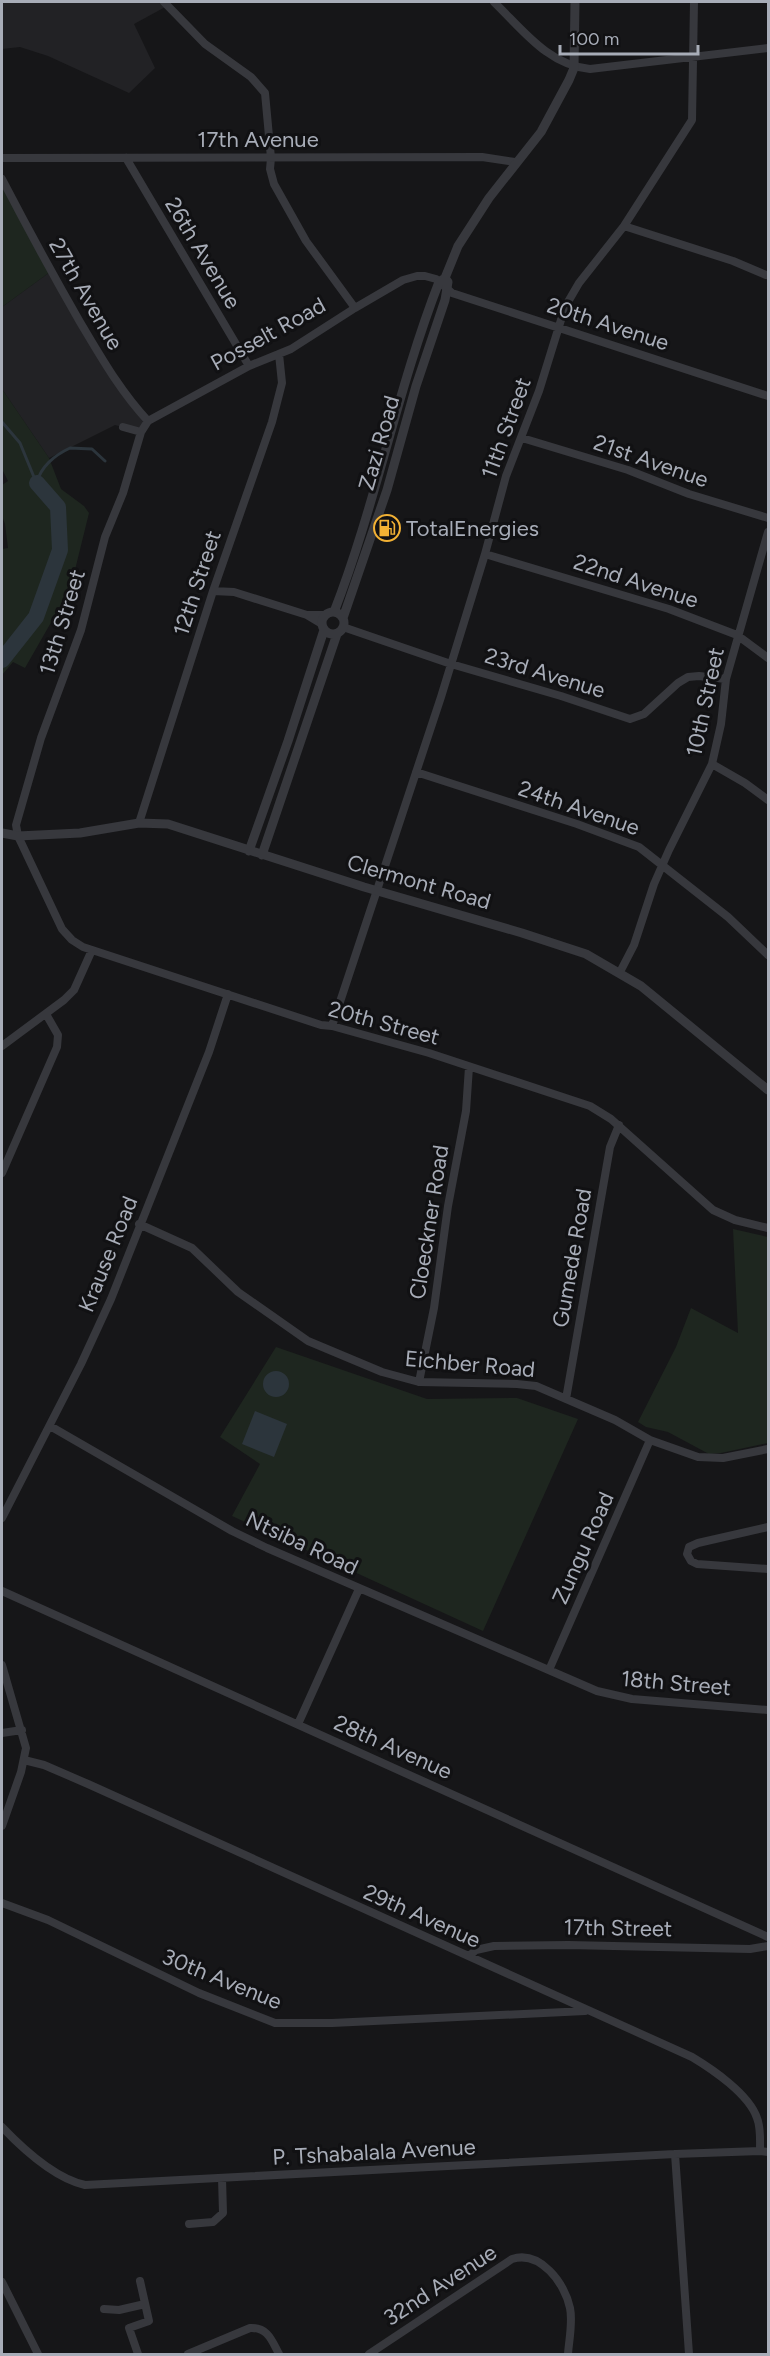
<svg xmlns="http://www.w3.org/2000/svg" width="770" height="2356" font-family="Figtree,sans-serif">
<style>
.built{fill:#222225}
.green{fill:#1e261f}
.water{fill:#2c353c}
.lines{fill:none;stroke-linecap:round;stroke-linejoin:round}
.stream{stroke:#2c353c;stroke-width:3}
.river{stroke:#2c353c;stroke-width:16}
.minor{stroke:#37383d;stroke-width:8}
.tertiary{stroke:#37383d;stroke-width:9}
.labels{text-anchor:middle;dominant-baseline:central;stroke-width:6;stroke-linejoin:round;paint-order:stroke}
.street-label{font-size:22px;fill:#a8adb8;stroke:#111113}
.poi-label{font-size:22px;fill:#a8adb8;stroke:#111113;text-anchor:start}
</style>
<rect width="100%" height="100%" fill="#161618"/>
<path class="built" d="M 2,2 L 162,2 L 167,6 L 134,24 L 155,68 L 129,93 L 48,56 L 20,47 L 2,49 Z
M 50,272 L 108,371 L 148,421 L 141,432 L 115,425 L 49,458 L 2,389 L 2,307 Z"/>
<path class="green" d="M 2,181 L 50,272 L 2,307 Z
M 2,389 L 49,458 L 61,489 L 84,506 L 89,513 L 73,578 L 61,605 L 25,668 L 13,662 L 2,675 L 2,549 L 8,548 L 5,524 L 2,516 L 2,485 L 8,481 L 2,469 Z
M 733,1229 L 768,1237 L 768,1443 L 721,1453 L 709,1454 L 668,1432 L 646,1427 L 638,1422 L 676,1347 L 691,1308 L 738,1333 Z
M 276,1347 L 427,1399 L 517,1398 L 578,1419 L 483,1631 L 232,1516 L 260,1464 L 220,1437 Z"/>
<path class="water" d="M263 1384a13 13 0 1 1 26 0a13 13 0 1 1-26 0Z
M 255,1411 L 287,1424 L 274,1457 L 242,1444 Z"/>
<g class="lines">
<path class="stream" d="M 2,422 L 20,443 L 36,482
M 37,483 C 40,467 55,455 70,448 L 92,449 L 105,461"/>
<path class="river" d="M 2,660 L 36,617 L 60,550 L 58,507 L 37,483"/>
<path class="minor" d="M 164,2 L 205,44 L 251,77 L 265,93 L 271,158 L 270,169 L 274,184 L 306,241 L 355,308
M 494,2 C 523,30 548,65 590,69 L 768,48
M 2,158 L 482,157 L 515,162
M 126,158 L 249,366
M 2,179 C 27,227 53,275 80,322 C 101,357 120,391 148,421
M 624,226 L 733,261 L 766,275
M 768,396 L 452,293 L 436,279 L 425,276 L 417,276 L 403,280 L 355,308 L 291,349 L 249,366 L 148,421 L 141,432 L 123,493 L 105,537 L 81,630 L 41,738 L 16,825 L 18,836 L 62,929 L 72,940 L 83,947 L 321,1025 L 332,1026 L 429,1053 L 590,1106 L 611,1119 L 713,1210 L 735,1220 L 768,1228
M 123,427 L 141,432
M 522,438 L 628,470 L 689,494 L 768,518
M 485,554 L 669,609 L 737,635 L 768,658
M 213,591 L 234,592 L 307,615 L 322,624
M 308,615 L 325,615
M 343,627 L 451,664 L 561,696 L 630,719 L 644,714 L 678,683 L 688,677 L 699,676 L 726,679
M 712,764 L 745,783 L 768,800
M 416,772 L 577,824 L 639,847 L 728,917 L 768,955
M 139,823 L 213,591 L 272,422 L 282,383 L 279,354
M 620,972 L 634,945 L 654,884 L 669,850 L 712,764 L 721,724 L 726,679 L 768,532
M 332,1026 L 441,697 L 485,554 L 506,476 L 539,391 L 565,307 L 579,283 L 624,226 L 692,120 L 694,2
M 2,1046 L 64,1000 L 74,990 L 92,950
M 2,1173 L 57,1047 L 58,1035 L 46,1014
M 139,1224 L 192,1248 L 238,1292 L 308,1341 L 382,1372 L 419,1382 L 517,1384 L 536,1386 L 615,1420 L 650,1440 L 698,1457 L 723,1458 L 768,1449
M 419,1382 L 434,1308 L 448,1206 L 466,1111 L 469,1067
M 566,1399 L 610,1147 L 619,1125
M 50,1426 L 232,1531 L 267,1548 L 597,1691 L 632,1699 L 768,1710
M 2,1518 L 81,1364 L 111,1299 L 209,1052 L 228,994
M 768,1527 L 698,1543 L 689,1547 L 687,1554 L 691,1561 L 697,1564 L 768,1569
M 2,1591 L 768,1937
M 2,1665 L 26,1748 L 21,1772 L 2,1826
M 549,1670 L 650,1440
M 298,1724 L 359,1589
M 2,1733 L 22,1730
M 24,1760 L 44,1765 L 88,1784 L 692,2057 C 712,2069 749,2094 757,2118 C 761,2128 760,2139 760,2151
M 2,1903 L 48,1920 L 199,1993 L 275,2023 L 332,2023 L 585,2011
M 469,1956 L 476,1950 L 494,1946 L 568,1945 L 750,1949 L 768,1946
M 2,2127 C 23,2149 54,2178 85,2185 L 675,2154 L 760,2151 L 768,2152
M 675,2154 L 689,2354
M 189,2224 L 213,2222 L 223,2213 L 222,2178
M 2,2282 L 38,2354
M 104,2309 L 119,2310 L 145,2304
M 138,2354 L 129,2328 L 149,2321 L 140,2281
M 188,2354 L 250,2328 C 268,2327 272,2341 279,2354
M 369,2354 L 512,2259 C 540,2250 565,2283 570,2308 C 573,2322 569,2340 568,2354"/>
<path class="tertiary" d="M322 623a11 11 0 1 1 22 0a11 11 0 1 1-22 0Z
M 334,612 C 376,504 397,390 439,282 L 445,278 L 458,246 L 489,198 L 541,132 L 569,80 L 574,68 L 575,2
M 343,618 L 387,490 L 416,386 L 445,300 L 448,282 L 445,278
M 2,833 L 18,836 L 80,833 L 139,823 L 168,824 L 364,887 L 522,933 L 586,954 L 641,986 L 768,1090
M 249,851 L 288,741 L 324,630
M 262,855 L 337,634"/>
</g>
<defs>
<symbol id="fuel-ring" viewBox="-11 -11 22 22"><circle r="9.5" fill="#111113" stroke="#f2b134" stroke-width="1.5"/><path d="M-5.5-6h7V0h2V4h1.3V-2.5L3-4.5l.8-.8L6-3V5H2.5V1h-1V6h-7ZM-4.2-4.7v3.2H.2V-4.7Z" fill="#f2b134"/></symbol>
</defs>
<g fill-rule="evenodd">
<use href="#fuel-ring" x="372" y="513" width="30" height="30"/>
</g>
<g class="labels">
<g class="street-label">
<text x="258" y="139">17th Avenue</text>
<text transform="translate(203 253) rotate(59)">26th Avenue</text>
<text transform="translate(86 294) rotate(60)">27th Avenue</text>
<text transform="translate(608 324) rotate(18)">20th Avenue</text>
<text transform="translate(268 334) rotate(-29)">Posselt Road</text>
<text transform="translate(506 428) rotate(-70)">11th Street</text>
<text transform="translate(379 443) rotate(-74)">Zazi Road</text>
<text transform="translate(651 461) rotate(19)">21st Avenue</text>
<text transform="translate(636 581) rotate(18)">22nd Avenue</text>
<text transform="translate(197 583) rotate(-72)">12th Street</text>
<text transform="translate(62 622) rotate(-73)">13th Street</text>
<text transform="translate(545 673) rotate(17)">23rd Avenue</text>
<text transform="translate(705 702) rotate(-78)">10th Street</text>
<text transform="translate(579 808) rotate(19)">24th Avenue</text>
<text transform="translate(419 882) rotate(16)">Clermont Road</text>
<text transform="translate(384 1023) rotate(15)">20th Street</text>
<text transform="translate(429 1222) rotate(-81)">Cloeckner Road</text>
<text transform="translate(108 1254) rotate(-68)">Krause Road</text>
<text transform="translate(572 1258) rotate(-80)">Gumede Road</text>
<text transform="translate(470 1364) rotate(5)">Eichber Road</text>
<text transform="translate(302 1543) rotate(25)">Ntsiba Road</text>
<text transform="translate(583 1548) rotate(-66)">Zungu Road</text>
<text transform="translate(676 1683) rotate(5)">18th Street</text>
<text transform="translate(393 1747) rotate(24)">28th Avenue</text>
<text transform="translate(422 1916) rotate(24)">29th Avenue</text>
<text transform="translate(618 1928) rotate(1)">17th Street</text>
<text transform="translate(222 1979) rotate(22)">30th Avenue</text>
<text transform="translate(374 2152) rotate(-3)">P. Tshabalala Avenue</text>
<text transform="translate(440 2285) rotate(-33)">32nd Avenue</text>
</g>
<g class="poi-label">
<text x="406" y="528">TotalEnergies</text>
</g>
</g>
<rect width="770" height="2356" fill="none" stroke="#a8adb8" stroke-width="6"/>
<path d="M560 45v9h138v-9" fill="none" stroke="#a8adb8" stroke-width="3"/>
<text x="569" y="45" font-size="18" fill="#a8adb8" stroke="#111113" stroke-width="4.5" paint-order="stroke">100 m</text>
</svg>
